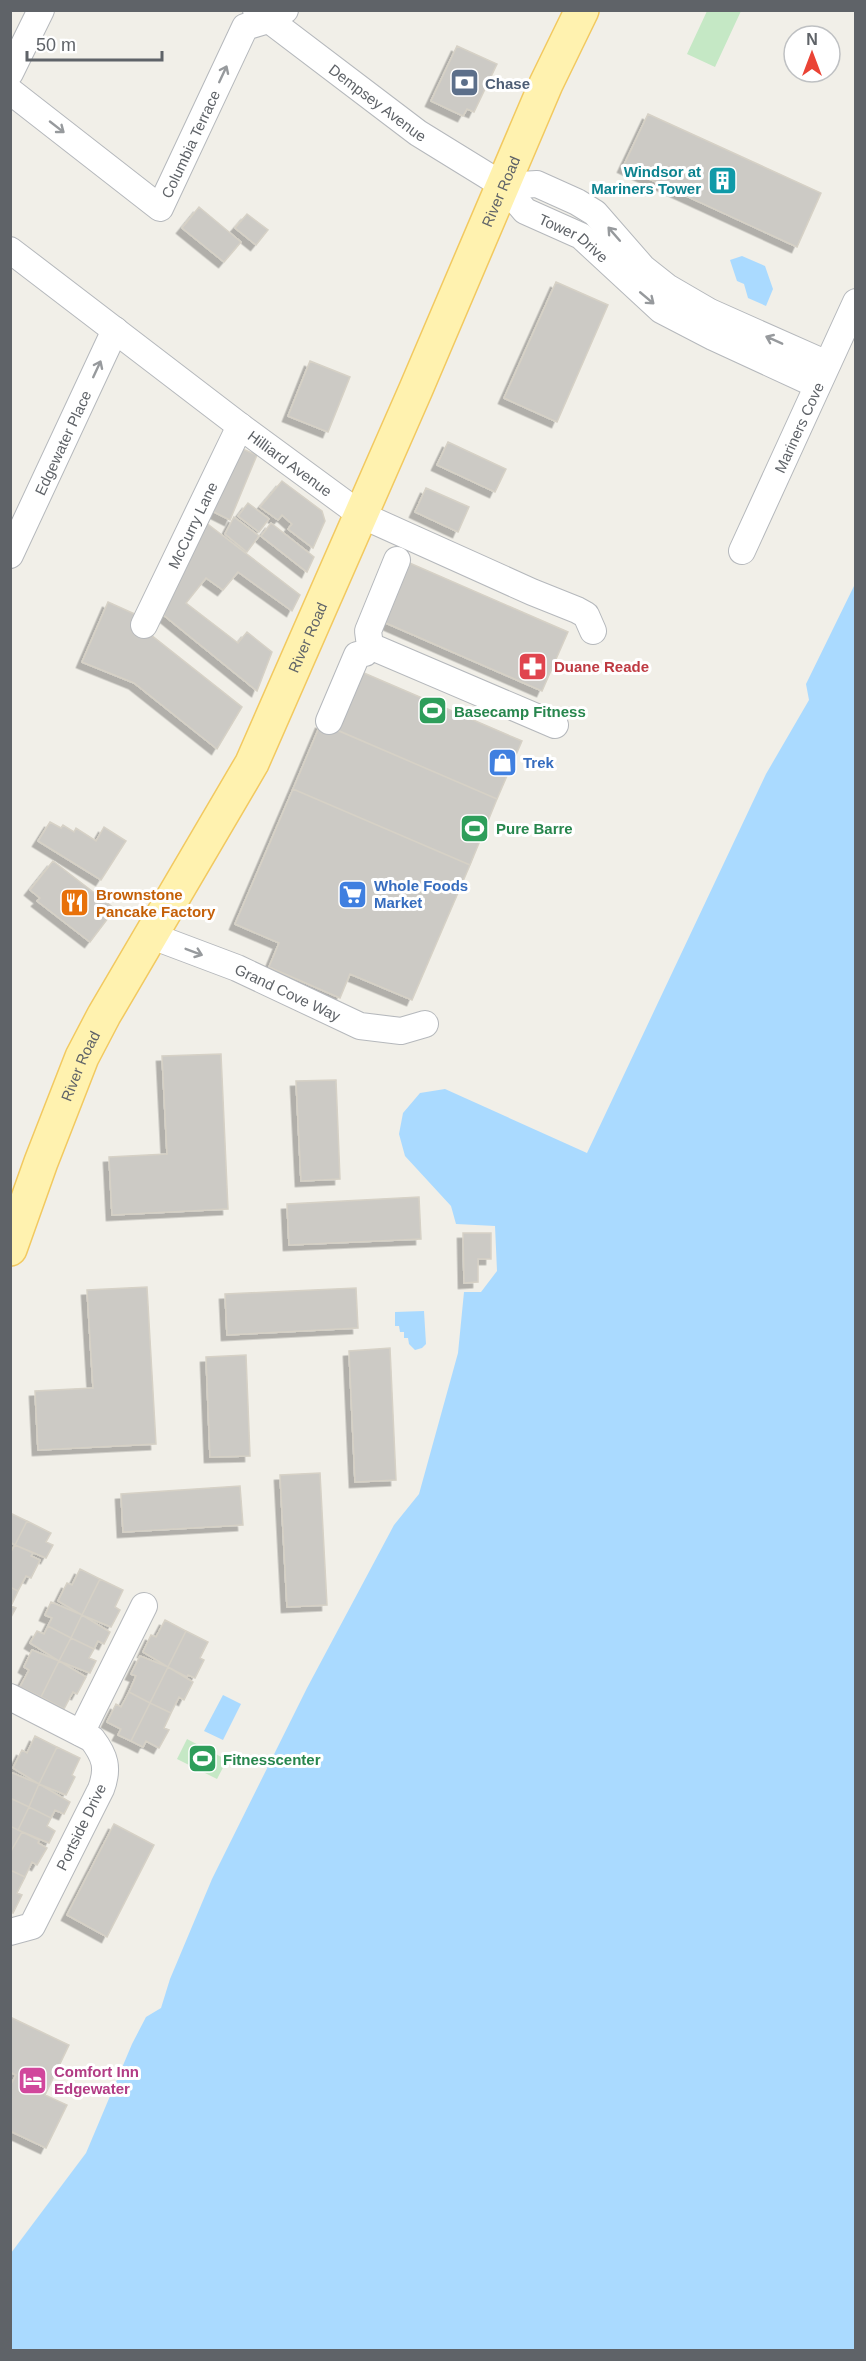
<svg xmlns="http://www.w3.org/2000/svg" width="866" height="2361" font-family="Helvetica,sans-serif">
<style>
.green{fill:#c5e8c5}
.water{fill:#aadaff}
.building{fill:#cccac5;stroke:#d6d1c6;stroke-width:1.5;filter:url(#shadow)}
.lines{fill:none;stroke-linecap:round;stroke-linejoin:round}
.minor-casing{stroke:#b5b8bc;stroke-width:28}
.major-casing{stroke:#f2c960;stroke-width:36}
.minor{stroke:#fff;stroke-width:26}
.major{stroke:#fff2af;stroke-width:33}
.oneway{stroke:#979a9d}
.labels{text-anchor:middle;dominant-baseline:central;stroke-width:6;stroke-linejoin:round;paint-order:stroke}
.service-label{font-size:15px;font-weight:bold;fill:#4e5e75;stroke:#fff;text-anchor:start}
.street-label{font-size:15px;fill:#5f6368;stroke:#fff}
.culture-label{font-size:15px;font-weight:bold;fill:#0d838f;stroke:#fff;text-anchor:end}
.health-label{font-size:15px;font-weight:bold;fill:#be3a42;stroke:#fff;text-anchor:start}
.leisure-label{font-size:15px;font-weight:bold;fill:#27864d;stroke:#fff;text-anchor:start}
.shop-label{font-size:15px;font-weight:bold;fill:#366cbe;stroke:#fff;text-anchor:start}
.food-label{font-size:15px;font-weight:bold;fill:#c56008;stroke:#fff;text-anchor:start}
.hotel-label{font-size:15px;font-weight:bold;fill:#b23c85;stroke:#fff;text-anchor:start}
</style>
<defs>
<filter id="shadow"><feDropShadow dx="-5.5" dy="5.5" stdDeviation="0" flood-color="#0004"/></filter>
</defs>
<rect width="100%" height="100%" fill="#f1efe8"/>
<path class="green" d="M 707,11 L 741,11 L 715,67 L 687,54 Z
M 187,1739 L 227,1760 L 217,1779 L 177,1759 Z"/>
<path class="water" d="M 742,256 L 765,266 L 773,289 L 766,306 L 748,298 L 744,284 L 737,281 L 730,260 Z
M 855,584 L 855,2350 L 11,2350 L 11,2253 L 86,2153 L 132,2044 L 146,2017 L 161,2008 L 170,1979 L 212,1879 L 307,1688 L 394,1525 L 419,1494 L 458,1353 L 464,1292 L 481,1292 L 497,1271 L 495,1226 L 456,1224 L 451,1206 L 405,1156 L 399,1134 L 403,1113 L 420,1093 L 445,1089 L 587,1153 L 766,774 L 809,700 L 806,684 Z
M 424,1311 L 426,1344 L 422,1348 L 415,1350 L 409,1344 L 408,1338 L 404,1338 L 404,1332 L 400,1332 L 399,1326 L 395,1326 L 395,1312 Z
M 223,1695 L 241,1704 L 223,1740 L 204,1731 Z"/>
<path class="building" d="M 457,46 L 497,64 L 474,112 L 467,109 L 463,116 L 431,101 Z
M 648,114 L 821,193 L 797,247 L 623,167 Z
M 199,207 L 241,242 L 224,262 L 182,228 Z
M 247,214 L 268,230 L 256,245 L 235,228 Z
M 556,282 L 608,305 L 557,422 L 504,398 Z
M 310,361 L 350,377 L 328,432 L 288,416 Z
M 448,442 L 506,469 L 495,492 L 437,465 Z
M 235,446 L 257,455 L 230,520 L 208,509 Z
M 282,481 L 322,511 L 325,521 L 313,548 L 288,529 L 292,524 L 282,515 L 278,520 L 260,507 Z
M 426,488 L 469,507 L 458,532 L 415,512 Z
M 248,503 L 269,519 L 259,532 L 238,516 Z
M 234,517 L 259,536 L 247,552 L 225,534 Z
M 205,522 L 300,595 L 292,611 L 238,572 L 223,590 L 206,578 L 186,603 L 238,643 L 247,632 L 272,652 L 257,691 L 161,613 Z
M 271,523 L 314,557 L 307,572 L 261,536 Z
M 405,561 L 568,632 L 542,691 L 379,620 Z
M 108,602 L 139,616 L 136,623 L 242,707 L 217,749 L 134,683 L 82,662 Z
M 357,670 L 522,741 L 497,799 L 332,728 Z
M 321,723 L 497,799 L 470,865 L 293,789 Z
M 293,789 L 470,865 L 412,1000 L 350,974 L 340,998 L 269,967 L 279,943 L 235,924 Z
M 50,822 L 61,828 L 63,825 L 74,832 L 76,828 L 96,841 L 104,827 L 126,841 L 101,880 L 38,841 Z
M 53,861 L 115,909 L 90,942 L 37,901 L 40,898 L 30,890 Z
M 221,1054 L 228,1209 L 112,1215 L 109,1157 L 167,1154 L 162,1056 Z
M 336,1080 L 340,1179 L 301,1181 L 296,1081 Z
M 419,1197 L 421,1239 L 289,1245 L 287,1204 Z
M 463,1233 L 491,1233 L 491,1259 L 478,1259 L 478,1282 L 464,1283 Z
M 147,1287 L 156,1444 L 38,1450 L 35,1391 L 93,1388 L 87,1290 Z
M 356,1288 L 358,1328 L 227,1335 L 225,1294 Z
M 390,1348 L 396,1480 L 355,1482 L 349,1351 Z
M 246,1355 L 250,1456 L 210,1457 L 206,1357 Z
M 320,1473 L 327,1605 L 287,1607 L 280,1475 Z
M 240,1486 L 243,1525 L 123,1532 L 121,1494 Z
M 10,1513 L 27,1521 L 15,1545 L 10,1542 Z
M 27,1521 L 51,1533 L 46,1542 L 53,1545 L 46,1558 L 15,1545 Z
M 15,1545 L 33,1553 L 31,1556 L 40,1560 L 31,1578 L 26,1576 L 18,1591 L 10,1587 L 10,1553 Z
M 80,1569 L 100,1579 L 82,1615 L 58,1601 L 67,1583 L 72,1585 Z
M 100,1579 L 123,1590 L 115,1607 L 120,1610 L 111,1627 L 82,1615 Z
M 10,1587 L 18,1591 L 11,1606 L 16,1608 L 10,1619 Z
M 51,1602 L 82,1615 L 71,1638 L 48,1626 L 52,1618 L 45,1615 Z
M 82,1615 L 110,1632 L 104,1644 L 98,1641 L 94,1649 L 71,1638 Z
M 165,1620 L 186,1631 L 168,1667 L 143,1652 L 151,1635 L 156,1637 Z
M 48,1626 L 71,1638 L 59,1661 L 30,1643 L 37,1631 L 44,1634 Z
M 186,1631 L 208,1642 L 200,1658 L 204,1660 L 195,1678 L 188,1675 L 187,1677 L 168,1667 Z
M 71,1638 L 94,1649 L 89,1658 L 96,1661 L 90,1673 L 59,1661 Z
M 32,1650 L 59,1661 L 41,1697 L 20,1687 L 29,1670 L 24,1667 Z
M 140,1656 L 168,1667 L 150,1703 L 129,1692 L 136,1676 L 131,1674 Z
M 59,1661 L 86,1677 L 77,1694 L 73,1692 L 64,1709 L 41,1697 Z
M 168,1667 L 193,1682 L 184,1700 L 179,1697 L 171,1713 L 150,1703 Z
M 129,1692 L 150,1703 L 131,1741 L 118,1735 L 121,1729 L 107,1722 L 116,1704 L 121,1707 Z
M 150,1703 L 171,1713 L 164,1728 L 169,1730 L 159,1748 L 146,1741 L 143,1747 L 131,1741 Z
M 35,1736 L 57,1747 L 39,1784 L 13,1768 L 22,1750 L 27,1753 Z
M 57,1747 L 80,1758 L 72,1775 L 75,1777 L 66,1795 L 39,1784 Z
M 10,1772 L 39,1784 L 29,1807 L 10,1798 Z
M 39,1784 L 70,1802 L 64,1814 L 55,1810 L 51,1818 L 29,1807 Z
M 10,1798 L 29,1807 L 18,1830 L 10,1826 Z
M 29,1807 L 51,1818 L 47,1826 L 55,1831 L 49,1843 L 18,1830 Z
M 114,1824 L 154,1845 L 107,1937 L 67,1915 Z
M 10,1826 L 22,1832 L 10,1853 Z
M 22,1832 L 39,1840 L 38,1843 L 47,1848 L 37,1865 L 32,1862 L 25,1877 L 10,1870 L 10,1853 Z
M 10,1870 L 25,1877 L 17,1893 L 22,1895 L 13,1913 L 10,1912 Z
M 10,2017 L 69,2045 L 45,2095 L 67,2105 L 46,2148 L 10,2131 L 10,2086 L 16,2075 L 10,2072 Z"/>
<g class="lines">
<defs>
<g id="minor">
<path id="s1" d="M 256,10 L 418,133 L 504,186 L 525,211 L 581,236 L 661,310 L 713,337 L 817,385"/>
<path d="M 10,73 L 41,10"/>
<path id="s2" d="M 10,91 L 160,208 L 245,27 L 268,20 L 285,10"/>
<path d="M 504,186 L 537,184 L 577,202 L 595,213 L 643,268 L 667,287 L 710,312 L 827,364"/>
<path id="s3" d="M 10,250 L 240,426 L 361,515 L 532,592 L 577,610 L 586,615 L 593,631"/>
<path id="s4" d="M 742,551 L 856,302"/>
<path id="s5" d="M 10,555 L 115,330"/>
<path id="s6" d="M 144,625 L 240,426"/>
<path d="M 370,646 L 555,725"/>
<path d="M 329,721 L 357,655 L 365,653 L 370,646 L 368,631 L 397,560"/>
<path id="s7" d="M 152,936 L 237,968 L 360,1026 L 401,1031 L 425,1024"/>
<path d="M 10,1697 L 92,1739 C 105,1756 109,1768 101,1789 L 32,1926 L 10,1932"/>
<path d="M 81,1733 L 144,1606"/>
</g>
<g id="major">
<path id="s8" d="M 10,1249 L 41,1162 L 82,1057 L 104,1015 L 252,763 L 416,389 L 546,84 L 582,10"/>
</g>
</defs>
<use href="#minor" class="minor-casing"/>
<use href="#major" class="major-casing"/>
<use href="#minor" class="minor"/>
<use href="#major" class="major"/>
</g>
<defs><path id="oneway-shaft" d="M-6 0H5M1.5-3L5.5 0L1.5 3" fill="none" stroke-width="1.6" stroke-linecap="round" stroke-linejoin="round" transform="scale(1.5)"/></defs>
<g class="oneway">
<use href="#oneway-shaft" transform="translate(223 74) rotate(-65)"/>
<use href="#oneway-shaft" transform="translate(57 127) rotate(38)"/>
<use href="#oneway-shaft" transform="translate(614 234) rotate(-131)"/>
<use href="#oneway-shaft" transform="translate(647 298) rotate(40)"/>
<use href="#oneway-shaft" transform="translate(774 340) rotate(-156)"/>
<use href="#oneway-shaft" transform="translate(97 369) rotate(-65)"/>
<use href="#oneway-shaft" transform="translate(194 952) rotate(21)"/>
</g>
<defs>
<symbol id="bank-square" viewBox="-11 -11 22 22"><rect x="-9" y="-9" width="18" height="18" rx="4" fill="#5c6f8a" stroke="#fff"/><path d="M-6-4H6V4H-6ZM0-2.3a2.3 2.3 0 1 0 0 4.6a2.3 2.3 0 1 0 0-4.6Z" fill="#fff"/></symbol>
<symbol id="building-square" viewBox="-11 -11 22 22"><rect x="-9" y="-9" width="18" height="18" rx="4" fill="#0f9aa8" stroke="#fff"/><path d="M-4-6H4V6H1V3H-1V6H-4ZM-2.5-4.3h1.7v1.8h-1.7ZM.8-4.3h1.7v1.8H.8ZM-2.5-1h1.7V.8h-1.7ZM.8-1h1.7V.8H.8Z" fill="#fff"/></symbol>
<symbol id="pharmacy-square" viewBox="-11 -11 22 22"><rect x="-9" y="-9" width="18" height="18" rx="4" fill="#e0444e" stroke="#fff"/><path d="M-2-6h4v4h4v4h-4v4h-4v-4h-4v-4h4Z" fill="#fff"/></symbol>
<symbol id="stadium-square" viewBox="-11 -11 22 22"><rect x="-9" y="-9" width="18" height="18" rx="4" fill="#2e9e5b" stroke="#fff"/><path d="M0-5a6.5 5 0 1 0 0 10a6.5 5 0 1 0 0-10ZM-3.5-1.8h7v3.6h-7Z" fill="#fff"/></symbol>
<symbol id="shop-square" viewBox="-11 -11 22 22"><rect x="-9" y="-9" width="18" height="18" rx="4" fill="#3f7fe0" stroke="#fff"/><path d="M-5-2.5h2.3a2.7 3.5 0 0 1 5.4 0H5L5.5 6h-11ZM-1.5-2.5h3a1.5 2.3 0 0 0-3 0Z" fill="#fff"/></symbol>
<symbol id="supermarket-square" viewBox="-11 -11 22 22"><rect x="-9" y="-9" width="18" height="18" rx="4" fill="#3f7fe0" stroke="#fff"/><path d="M-6-5.5h2.5l.6 2H6L4.5 2H-2.5L-4.4-4H-6ZM-1.5 3.2a1.3 1.3 0 1 0 .1 0ZM3 3.2a1.3 1.3 0 1 0 .1 0Z" fill="#fff"/></symbol>
<symbol id="restaurant-square" viewBox="-11 -11 22 22"><rect x="-9" y="-9" width="18" height="18" rx="4" fill="#e8710a" stroke="#fff"/><path d="M-5-6h1v4h1v-4h1v4h1v-4h1v5L-1.5 .5V6h-2V.5L-5-1ZM5-6V6H3V1.5H1.5Q1.5-4 5-6Z" fill="#fff"/></symbol>
<symbol id="hotel-square" viewBox="-11 -11 22 22"><rect x="-9" y="-9" width="18" height="18" rx="4" fill="#d1479c" stroke="#fff"/><path d="M-6-4.5h1.5V1H6V5H4.5V3h-9V5H-6ZM-4 0a1.8 1.8 0 1 1 3.6 0ZM.5 0V-2.5h3Q6-2.5 6 0Z" fill="#fff"/></symbol>
</defs>
<g fill-rule="evenodd">
<use href="#bank-square" x="448" y="66" width="33" height="33"/>
<use href="#building-square" x="706" y="164" width="33" height="33"/>
<use href="#pharmacy-square" x="516" y="650" width="33" height="33"/>
<use href="#stadium-square" x="416" y="694" width="33" height="33"/>
<use href="#shop-square" x="486" y="746" width="33" height="33"/>
<use href="#stadium-square" x="458" y="812" width="33" height="33"/>
<use href="#supermarket-square" x="336" y="878" width="33" height="33"/>
<use href="#restaurant-square" x="58" y="886" width="33" height="33"/>
<use href="#stadium-square" x="186" y="1742" width="33" height="33"/>
<use href="#hotel-square" x="16" y="2064" width="33" height="33"/>
</g>
<g class="labels">
<g class="service-label">
<text x="485" y="83">Chase</text>
</g>
<g class="street-label">
<text stroke="none"><textPath href="#s1" startOffset="153">Dempsey Avenue</textPath></text>
<text stroke="none"><textPath href="#s2" startOffset="261">Columbia Terrace</textPath></text>
<text stroke="none"><textPath href="#s8" startOffset="1168">River Road</textPath></text>
<text stroke="none"><textPath href="#s1" startOffset="393">Tower Drive</textPath></text>
<text stroke="none"><textPath href="#s4" startOffset="136">Mariners Cove</textPath></text>
<text stroke="none"><textPath href="#s5" startOffset="124">Edgewater Place</textPath></text>
<text stroke="none"><textPath href="#s3" startOffset="352">Hilliard Avenue</textPath></text>
<text stroke="none"><textPath href="#s6" startOffset="111">McCurry Lane</textPath></text>
<text stroke="none"><textPath href="#s8" startOffset="682">River Road</textPath></text>
<text stroke="none"><textPath href="#s7" startOffset="147">Grand Cove Way</textPath></text>
<text stroke="none"><textPath href="#s8" startOffset="196">River Road</textPath></text>
<text transform="translate(81 1827) rotate(-64)">Portside Drive</text>
</g>
<g class="culture-label">
<text x="701" y="171">Windsor at<tspan x="701" dy="17">Mariners Tower</tspan></text>
</g>
<g class="health-label">
<text x="554" y="666">Duane Reade</text>
</g>
<g class="leisure-label">
<text x="454" y="711">Basecamp Fitness</text>
<text x="496" y="828">Pure Barre</text>
<text x="223" y="1759">Fitnesscenter</text>
</g>
<g class="shop-label">
<text x="523" y="762">Trek</text>
<text x="374" y="885">Whole Foods<tspan x="374" dy="17">Market</tspan></text>
</g>
<g class="food-label">
<text x="96" y="894">Brownstone<tspan x="96" dy="17">Pancake Factory</tspan></text>
</g>
<g class="hotel-label">
<text x="54" y="2071">Comfort Inn<tspan x="54" dy="17">Edgewater</tspan></text>
</g>
</g>
<rect width="866" height="2361" fill="none" stroke="#5f6368" stroke-width="24"/>
<g transform="translate(812 54)"><circle r="28" fill="#ffffff" stroke="#bfc1c3" stroke-width="1.5"/>
<path d="M0-4.5L10 22L0 15L-10 22Z" fill="#ea4335"/>
<text y="-9" font-size="16" font-weight="bold" text-anchor="middle" fill="#5f6368">N</text>
</g>
<path d="M27 51v9h135v-9" fill="none" stroke="#5f6368" stroke-width="3"/>
<text x="36" y="51" font-size="18" fill="#5f6368" stroke="#ffffff" stroke-width="4.5" paint-order="stroke">50 m</text>
</svg>
